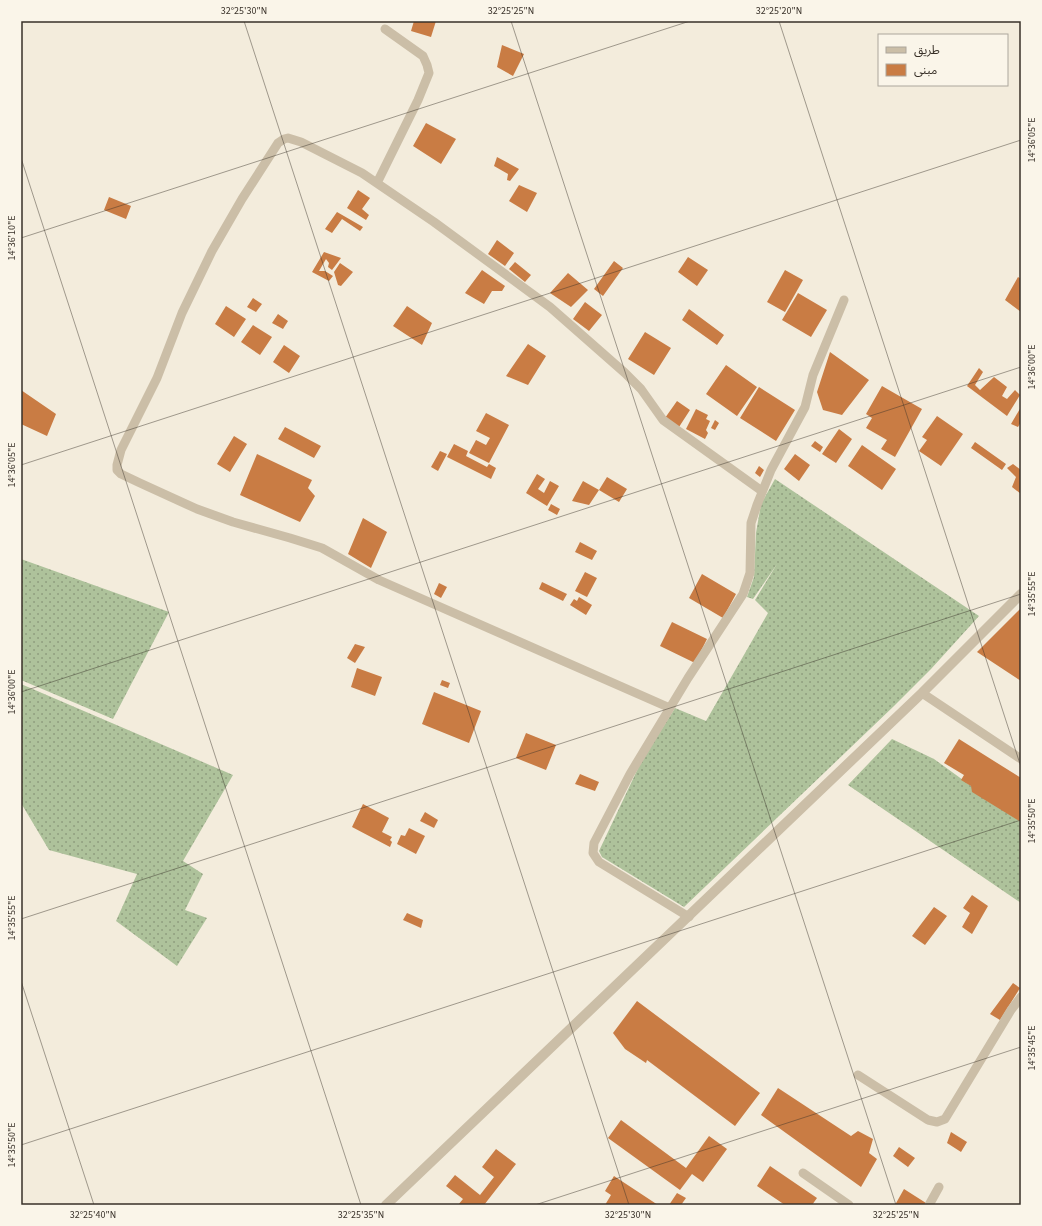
<svg xmlns="http://www.w3.org/2000/svg" width="1042" height="1226" font-family="'Source Sans 3','Noto Sans Arabic',sans-serif">
<style>
.grass{fill:url(#grass-dots)}
.building{fill:#c97c44}
.lines{fill:none;stroke-linecap:round;stroke-linejoin:round}
.minor{stroke:#cbbea7;stroke-width:9}
.tertiary{stroke:#cbbea7;stroke-width:10}
.ticks{fill:none;stroke:#383028;stroke-width:1;stroke-opacity:0.45}
.neatline{fill:none;stroke:#383028;stroke-width:1.5}
.ticks-label{font-size:10px;text-anchor:middle;fill:#383028}
</style>
<defs>
<pattern id="grass-dots" width="8" height="8" patternUnits="userSpaceOnUse"><rect width="8" height="8" fill="#aec29b"/><path d="M2 2h.1M6 6h.1" fill="none" stroke="#8f9e7e" stroke-width="1.8" stroke-linecap="round"/></pattern>
</defs>
<rect width="100%" height="100%" fill="#f3ecdc"/>
<path class="grass" d="M 775,479 L 979,616 L 931,669 L 894,706 L 684,907 L 602,857 L 599,851 L 641,762 L 675,708 L 706,721 L 768,613 L 755,600 L 777,564 L 753,599 L 747,597 L 754,577 L 756,533 L 761,504 Z
M 21,559 L 169,612 L 113,719 L 21,680 Z
M 21,684 L 233,775 L 183,861 L 203,874 L 185,910 L 207,918 L 177,966 L 116,921 L 137,874 L 49,850 L 21,803 Z
M 892,739 L 934,759 L 1021,822 L 1021,903 L 848,785 Z"/>
<path class="building" d="M 414,21 L 436,21 L 431,37 L 411,31 Z
M 502,45 L 524,54 L 513,76 L 497,67 Z
M 426,123 L 456,139 L 441,164 L 413,146 Z
M 497,157 L 519,169 L 510,181 L 507,180 L 508,174 L 494,166 Z
M 519,185 L 537,193 L 527,212 L 509,201 Z
M 358,190 L 370,198 L 362,209 L 369,215 L 366,220 L 347,208 Z
M 109,197 L 131,206 L 126,219 L 104,210 Z
M 337,212 L 363,227 L 360,231 L 342,219 L 332,233 L 325,229 Z
M 497,240 L 514,253 L 505,266 L 488,254 Z
M 324,252 L 341,258 L 332,270 L 328,267 L 329,263 L 326,259 L 319,271 L 325,271 L 333,276 L 329,281 L 312,272 Z
M 688,257 L 708,270 L 697,286 L 678,272 Z
M 614,261 L 623,268 L 603,296 L 594,289 Z
M 515,262 L 531,275 L 525,282 L 509,269 Z
M 340,263 L 353,272 L 341,286 L 338,285 L 334,272 Z
M 482,270 L 505,286 L 502,291 L 492,291 L 484,304 L 465,293 Z
M 785,270 L 803,280 L 785,312 L 767,302 Z
M 568,273 L 588,290 L 571,307 L 550,293 Z
M 1018,277 L 1021,279 L 1021,312 L 1005,300 Z
M 798,293 L 827,310 L 811,337 L 782,320 Z
M 253,298 L 262,304 L 256,312 L 247,307 Z
M 585,302 L 602,315 L 589,331 L 573,319 Z
M 226,306 L 246,319 L 234,337 L 215,324 Z
M 407,306 L 432,323 L 422,345 L 393,326 Z
M 689,309 L 724,335 L 717,345 L 682,320 Z
M 278,314 L 288,321 L 283,329 L 272,323 Z
M 253,325 L 272,337 L 260,355 L 241,342 Z
M 645,332 L 671,348 L 654,375 L 628,359 Z
M 528,344 L 546,356 L 528,385 L 506,376 Z
M 284,345 L 300,356 L 289,373 L 273,362 Z
M 830,352 L 869,380 L 842,415 L 823,410 L 817,392 Z
M 726,365 L 757,387 L 737,416 L 706,394 Z
M 979,368 L 983,372 L 975,385 L 980,390 L 994,377 L 1007,387 L 1002,396 L 1007,399 L 1015,390 L 1020,395 L 1007,416 L 967,386 Z
M 882,386 L 922,409 L 895,457 L 881,449 L 887,440 L 866,428 L 872,418 L 866,414 Z
M 759,387 L 795,410 L 776,441 L 740,418 Z
M 21,390 L 56,414 L 47,436 L 21,424 Z
M 677,401 L 690,410 L 679,427 L 665,418 Z
M 1021,407 L 1021,422 L 1018,427 L 1011,424 Z
M 696,409 L 708,415 L 706,419 L 710,421 L 706,430 L 708,433 L 705,439 L 686,429 Z
M 486,413 L 509,425 L 489,463 L 469,453 L 476,440 L 486,445 L 490,438 L 476,431 Z
M 937,416 L 963,434 L 941,466 L 919,451 L 927,440 L 922,437 Z
M 715,420 L 719,423 L 715,430 L 711,428 Z
M 285,427 L 321,446 L 314,458 L 278,439 Z
M 839,429 L 852,439 L 836,463 L 822,454 Z
M 234,436 L 247,444 L 230,472 L 217,464 Z
M 815,441 L 823,447 L 820,452 L 811,446 Z
M 975,442 L 1006,464 L 1002,470 L 971,448 Z
M 454,444 L 468,451 L 466,456 L 487,467 L 489,464 L 496,468 L 491,479 L 447,457 Z
M 862,445 L 896,469 L 882,490 L 848,466 Z
M 440,451 L 447,454 L 438,471 L 431,467 Z
M 257,454 L 312,480 L 308,488 L 315,496 L 300,522 L 240,495 Z
M 795,454 L 810,465 L 799,481 L 784,469 Z
M 1013,464 L 1021,470 L 1021,494 L 1012,487 L 1016,477 L 1007,468 Z
M 759,466 L 764,470 L 760,477 L 755,473 Z
M 537,474 L 545,479 L 538,489 L 544,493 L 550,481 L 559,486 L 547,506 L 526,493 Z
M 607,477 L 627,489 L 619,502 L 599,490 Z
M 583,481 L 599,490 L 589,505 L 572,501 Z
M 551,504 L 560,509 L 557,515 L 548,510 Z
M 363,518 L 387,532 L 371,568 L 348,554 Z
M 580,542 L 597,551 L 592,560 L 575,552 Z
M 585,572 L 597,578 L 587,597 L 575,591 Z
M 702,574 L 736,594 L 723,618 L 689,598 Z
M 542,582 L 567,594 L 563,601 L 539,589 Z
M 439,583 L 447,587 L 441,598 L 434,594 Z
M 579,597 L 592,605 L 586,615 L 570,605 L 574,599 L 577,601 Z
M 1021,608 L 1021,681 L 977,652 Z
M 672,622 L 707,639 L 695,663 L 660,646 Z
M 355,644 L 365,647 L 355,663 L 347,658 Z
M 357,668 L 382,677 L 375,696 L 351,687 Z
M 442,680 L 450,683 L 448,688 L 440,685 Z
M 434,692 L 481,711 L 469,743 L 422,724 Z
M 526,733 L 556,745 L 546,770 L 516,758 Z
M 959,739 L 1021,778 L 1021,822 L 972,792 L 971,786 L 961,780 L 964,775 L 944,763 Z
M 580,774 L 599,782 L 595,791 L 575,784 Z
M 363,804 L 389,818 L 382,832 L 392,837 L 390,840 L 392,842 L 390,847 L 352,827 Z
M 425,812 L 438,820 L 434,828 L 420,821 Z
M 409,828 L 425,836 L 416,854 L 397,844 L 401,835 L 405,836 Z
M 972,895 L 988,906 L 972,934 L 962,927 L 970,913 L 963,908 Z
M 934,907 L 947,916 L 925,945 L 912,936 Z
M 407,913 L 423,920 L 421,928 L 403,920 Z
M 1013,983 L 1020,988 L 1000,1020 L 990,1014 Z
M 637,1001 L 760,1093 L 735,1126 L 647,1060 L 646,1063 L 625,1049 L 613,1033 Z
M 778,1088 L 851,1136 L 858,1131 L 873,1139 L 869,1153 L 877,1159 L 861,1187 L 761,1115 Z
M 621,1120 L 686,1168 L 709,1136 L 727,1149 L 703,1182 L 692,1174 L 680,1190 L 608,1138 Z
M 951,1132 L 967,1142 L 961,1152 L 947,1143 Z
M 899,1147 L 915,1158 L 908,1167 L 893,1156 Z
M 496,1149 L 516,1164 L 484,1205 L 458,1205 L 463,1199 L 446,1186 L 455,1175 L 480,1195 L 494,1177 L 482,1167 Z
M 770,1166 L 817,1198 L 812,1205 L 785,1205 L 757,1186 Z
M 614,1176 L 658,1205 L 605,1205 L 611,1195 L 605,1191 Z
M 904,1189 L 926,1203 L 924,1205 L 895,1205 Z
M 677,1193 L 686,1198 L 681,1205 L 669,1205 Z"/>
<g class="lines">
<path class="minor" d="M 377,183 L 418,100 L 429,73 L 427,65 L 423,56 L 385,29
M 922,693 L 1021,759
M 670,708 L 379,580 L 322,548 L 290,538 L 233,522 L 197,509 L 140,483 L 121,474 L 117,470 L 117,465 L 121,450 L 157,378 L 182,313 L 212,251 L 242,199 L 278,143 L 284,139 L 288,138 L 301,142 L 362,173 L 434,222 L 550,307 L 625,373 L 641,389 L 663,420 L 762,491
M 689,917 L 599,862 L 593,853 L 594,843 L 630,774 L 688,678 L 743,594 L 750,573 L 751,523 L 757,505 L 771,470 L 805,407 L 813,375 L 844,300
M 858,1075 L 928,1120 L 937,1122 L 945,1119 L 1011,1010 L 1021,997
M 803,1173 L 849,1205
M 929,1205 L 939,1187"/>
<path class="tertiary" d="M 386,1205 L 922,693 L 1021,594"/>
</g>
<path class="ticks" d="M 244,21 L 629,1205M 511,21 L 896,1205M 779,21 L 1021,767M 21,158 L 361,1205M 21,238 L 690,21M 21,465 L 1021,140M 21,692 L 1021,367M 21,919 L 1021,594M 21,981 L 94,1205M 21,1145 L 1021,820M 535,1205 L 1021,1047"/>
<rect width="1042" height="1226" fill="none" stroke="#faf5e9" stroke-width="44"/>
<rect x="878" y="34" width="130" height="52" fill="#faf5e9" stroke="#aca69c"/>
<rect x="886" y="47" width="20" height="6" fill="#cbbea7" stroke="#aca69c"/>
<text x="914" y="54" font-size="12" fill="#383028">طريق</text>
<rect x="886" y="64" width="20" height="12" fill="#c97c44" stroke="#aca69c"/>
<text x="914" y="74" font-size="12" fill="#383028">مبنى</text>
<rect x="22" y="22" width="998" height="1182" class="neatline"/>
<g class="ticks-label">
<text x="244" y="14">32°25'30"N</text>
<text x="511" y="14">32°25'25"N</text>
<text x="779" y="14">32°25'20"N</text>
<text transform="translate(1031 140) rotate(-90)" y="4">14°36'05"E</text>
<text transform="translate(11 238) rotate(-90)" y="4">14°36'10"E</text>
<text transform="translate(1031 367) rotate(-90)" y="4">14°36'00"E</text>
<text transform="translate(11 465) rotate(-90)" y="4">14°36'05"E</text>
<text transform="translate(1031 594) rotate(-90)" y="4">14°35'55"E</text>
<text transform="translate(11 692) rotate(-90)" y="4">14°36'00"E</text>
<text transform="translate(1031 821) rotate(-90)" y="4">14°35'50"E</text>
<text transform="translate(11 918) rotate(-90)" y="4">14°35'55"E</text>
<text transform="translate(1031 1048) rotate(-90)" y="4">14°35'45"E</text>
<text transform="translate(11 1145) rotate(-90)" y="4">14°35'50"E</text>
<text x="93" y="1218">32°25'40"N</text>
<text x="361" y="1218">32°25'35"N</text>
<text x="628" y="1218">32°25'30"N</text>
<text x="896" y="1218">32°25'25"N</text>
</g>
</svg>
